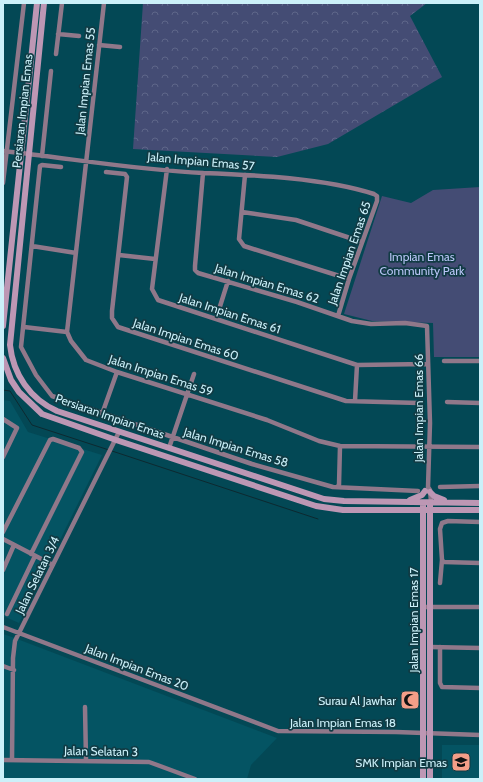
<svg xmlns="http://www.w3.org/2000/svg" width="483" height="782" font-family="Cabin,sans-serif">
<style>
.built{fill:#045463}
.forest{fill:url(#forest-crowns)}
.park{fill:#444c74}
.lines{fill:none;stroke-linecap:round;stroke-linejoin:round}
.stream{stroke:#0d2930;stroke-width:1}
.street{stroke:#90788a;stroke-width:4.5}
.secondary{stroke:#bd97b4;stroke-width:6}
.labels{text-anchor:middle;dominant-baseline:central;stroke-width:3.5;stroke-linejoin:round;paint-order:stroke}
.street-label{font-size:12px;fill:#cbf0f9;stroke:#113b44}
.park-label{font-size:12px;fill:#bac5f7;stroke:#113b44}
.poi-label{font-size:12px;fill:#cbf0f9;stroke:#113b44;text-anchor:end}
</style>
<defs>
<pattern id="forest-crowns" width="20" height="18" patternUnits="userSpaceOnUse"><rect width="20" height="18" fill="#444c74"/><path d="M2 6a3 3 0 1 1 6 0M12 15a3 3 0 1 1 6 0" fill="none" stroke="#5e6689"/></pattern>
</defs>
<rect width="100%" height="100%" fill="#034855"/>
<path class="built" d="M 3,400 L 10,401 L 28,432 L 102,455 L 19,623 L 3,616 Z
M 3,634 L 12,637 L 277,738 L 251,765 L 247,779 L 3,779 Z
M 442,745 L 480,745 L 480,779 L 442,779 Z"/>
<path class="forest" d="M 143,3 L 427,3 L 410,16 L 442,77 L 328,144 L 277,157 L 133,149 Z"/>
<path class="park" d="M 480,187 L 480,357 L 434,357 L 433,323 L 372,321 L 344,314 L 382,196 L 411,203 L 433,190 Z"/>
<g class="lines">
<path class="stream" d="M 3,390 L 10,391 L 32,425 L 109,450
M 112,451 L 318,519"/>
<path class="street" d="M 104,3 L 67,332 L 71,341 L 86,360 L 117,372 L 267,420 L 319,441 L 340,446 L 480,447
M 58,34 L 79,36
M 99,45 L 120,47
M 56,54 L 62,3
M 3,151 C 69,158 136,170 203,173 C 256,175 324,178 374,194 L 377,196 L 377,201 L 349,279 L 338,316
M 42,156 L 51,71
M 61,167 L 42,165 L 40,166 L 21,347 L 36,375 L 52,396 L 252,464 L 333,487 L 418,491
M 167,169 L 152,289 L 158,300 L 357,365 L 427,364
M 106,172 L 125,174 L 127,177 L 112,311 L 112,318 L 118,327 L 346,401 L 419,403
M 203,173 L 195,266 L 195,270 L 198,273 L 297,302 L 352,321 L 371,324 L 405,323 L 427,326 L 430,423 L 428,487 L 430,490 L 431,502
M 245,175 L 239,239 L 244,246 L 349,279
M 3,183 L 24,3
M 242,212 L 296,220 L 362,242
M 32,246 L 76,253
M 119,255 L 155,259
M 216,319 L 228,281
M 24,327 L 67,332
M 444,361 L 480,361
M 355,401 L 357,365
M 447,402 L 480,403
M 102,414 L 117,372
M 3,419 L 17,428 L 3,457
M 169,448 L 194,374
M 337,487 L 339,485 L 340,446
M 440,487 L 480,486
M 480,522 L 448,521 L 442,523 L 440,529 L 442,560 L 444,562 L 480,563
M 3,532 L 50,440 L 53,439 L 79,448 L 82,452 L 31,554
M 3,539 L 53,565
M 3,570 L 14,545
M 440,583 L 442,560
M 424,607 L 480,607
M 7,614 L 35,556
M 3,627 L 278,731 L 396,732 L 480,735
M 430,647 L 480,648
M 440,647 L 440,683 L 442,687 L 480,688
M 3,666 L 14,670
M 85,707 L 86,760
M 3,760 L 149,762 L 195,779
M 12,760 L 13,658 L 15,641 L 119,432"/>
<path class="secondary" d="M 44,3 L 10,345 C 13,374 30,399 57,411 L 324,499 L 344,501 L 480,503
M 3,326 L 37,3
M 3,358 L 11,380 L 19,392 L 42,414 L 116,440 L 316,506 L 343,510 L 480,510
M 430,492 L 434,496 L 444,500
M 410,500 L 422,495 L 425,491
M 423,779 L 423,505
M 430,779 L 430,505"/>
</g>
<defs>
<symbol id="mosque-square" viewBox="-11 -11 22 22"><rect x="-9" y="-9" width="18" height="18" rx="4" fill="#f49e88" stroke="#113b44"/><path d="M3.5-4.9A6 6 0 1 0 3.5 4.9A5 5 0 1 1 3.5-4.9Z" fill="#111"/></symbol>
<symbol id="school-square" viewBox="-11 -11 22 22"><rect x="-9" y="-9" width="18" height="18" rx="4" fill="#f49e88" stroke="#113b44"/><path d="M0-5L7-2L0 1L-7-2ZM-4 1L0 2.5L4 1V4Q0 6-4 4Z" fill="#111"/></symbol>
</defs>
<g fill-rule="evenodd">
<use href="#mosque-square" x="399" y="689" width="22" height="22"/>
<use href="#school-square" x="450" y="751" width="22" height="22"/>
</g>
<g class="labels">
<g class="street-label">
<text transform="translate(85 81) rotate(-84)">Jalan Impian Emas 55</text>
<text transform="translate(22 111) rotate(-84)">Persiaran Impian Emas</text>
<text transform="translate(201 161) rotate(5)">Jalan Impian Emas 57</text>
<text transform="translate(349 253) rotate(-71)">Jalan Impian Emas 65</text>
<text transform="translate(267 283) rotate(17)">Jalan Impian Emas 62</text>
<text transform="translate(230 313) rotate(18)">Jalan Impian Emas 61</text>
<text transform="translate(186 339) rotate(18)">Jalan Impian Emas 60</text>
<text transform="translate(161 375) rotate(18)">Jalan Impian Emas 59</text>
<text transform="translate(418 408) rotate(-90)">Jalan Impian Emas 66</text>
<text transform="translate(110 416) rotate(19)">Persiaran Impian Emas</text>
<text transform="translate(236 447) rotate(17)">Jalan Impian Emas 58</text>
<text transform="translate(37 575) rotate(-64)">Jalan Selatan 3/4</text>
<text transform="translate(413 620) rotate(-90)">Jalan Impian Emas 17</text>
<text transform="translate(137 667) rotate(21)">Jalan Impian Emas 20</text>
<text x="343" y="722">Jalan Impian Emas 18</text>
<text transform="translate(101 751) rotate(1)">Jalan Selatan 3</text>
</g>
<g class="park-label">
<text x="422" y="256">Impian Emas<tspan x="422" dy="14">Community Park</tspan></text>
</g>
<g class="poi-label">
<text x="396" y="700">Surau Al Jawhar</text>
<text x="447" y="762">SMK Impian Emas</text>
</g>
</g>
<rect width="483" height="782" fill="none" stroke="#cbf0f9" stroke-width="8"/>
</svg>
